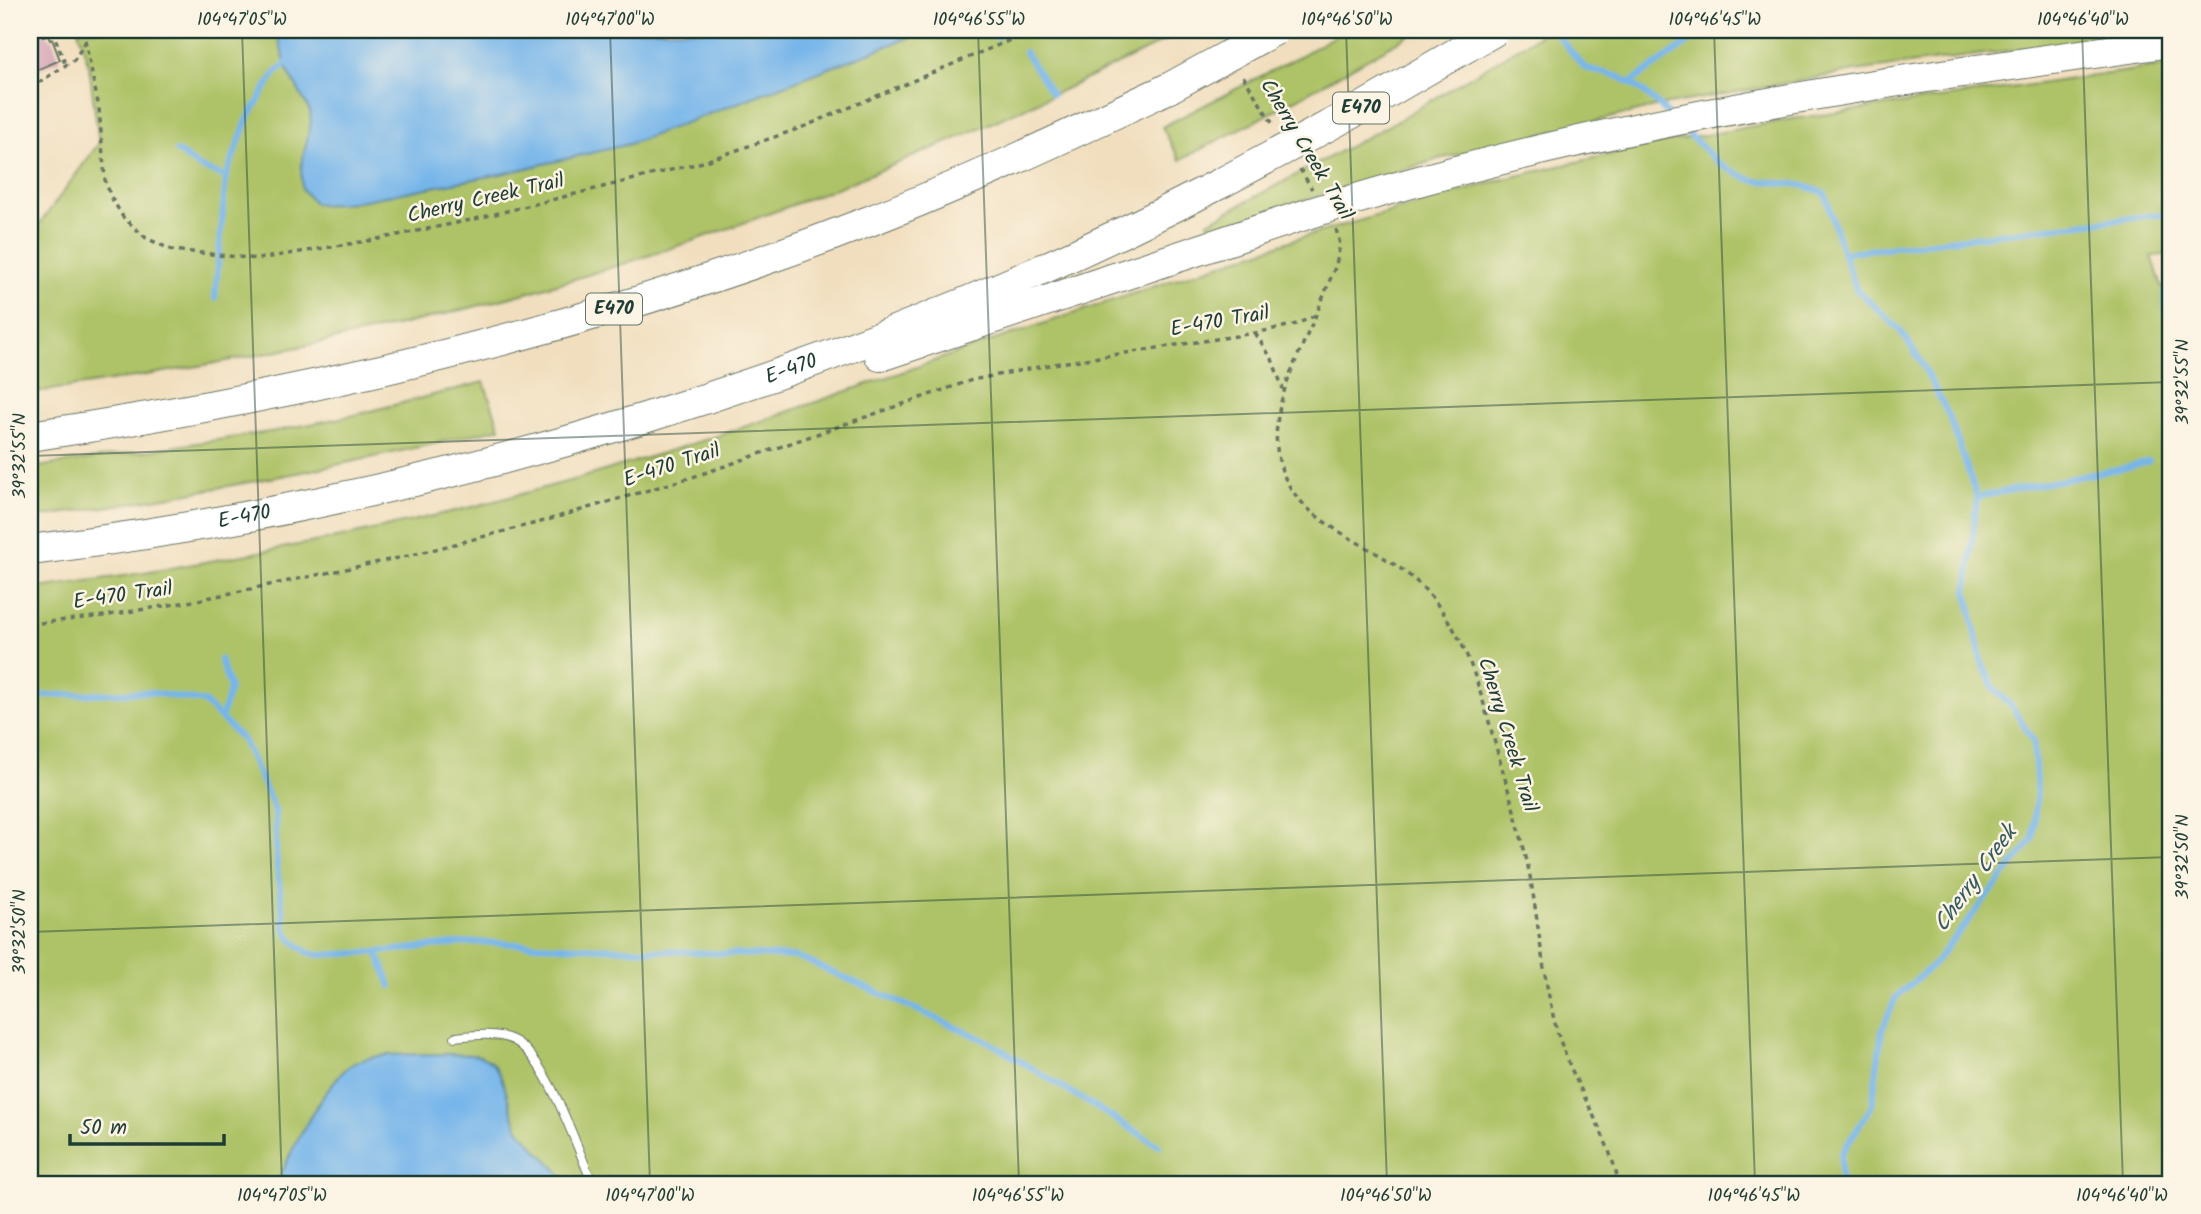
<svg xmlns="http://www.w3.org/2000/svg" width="2201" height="1214" font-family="Kalam,sans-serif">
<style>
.green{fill:#aec367;stroke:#66804e;stroke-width:2}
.water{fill:#76b5ea;stroke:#4a798f;stroke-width:2}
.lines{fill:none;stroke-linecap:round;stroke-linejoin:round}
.stream{stroke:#76b5ea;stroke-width:6}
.building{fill:#d29fb2}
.service-casing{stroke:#687564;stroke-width:10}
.motorway-casing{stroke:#687564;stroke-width:32}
.path{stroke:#687564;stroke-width:3.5;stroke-dasharray:5 5;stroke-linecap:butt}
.service{stroke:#fff;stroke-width:8}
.motorway{stroke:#fff;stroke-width:30}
.motorway-bridge-casing{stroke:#687564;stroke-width:32;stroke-linecap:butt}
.motorway-bridge{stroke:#fff;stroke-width:30}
.ticks{fill:none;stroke:#1f3d34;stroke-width:2;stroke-opacity:0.45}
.labels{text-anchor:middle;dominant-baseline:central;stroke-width:5;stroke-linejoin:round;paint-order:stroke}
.shield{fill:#fcf5e5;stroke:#617469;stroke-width:2}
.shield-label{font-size:19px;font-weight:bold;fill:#1f3d34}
.street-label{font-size:21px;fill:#1f3d34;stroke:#fcf5e5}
.water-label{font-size:23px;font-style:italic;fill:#355b62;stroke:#fcf5e5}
.neatline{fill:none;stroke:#1f3d34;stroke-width:2.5}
.ticks-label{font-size:18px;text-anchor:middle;fill:#1f3d34}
</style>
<rect width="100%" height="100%" fill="#fcf5e5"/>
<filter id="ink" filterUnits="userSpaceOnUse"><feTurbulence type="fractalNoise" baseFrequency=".0143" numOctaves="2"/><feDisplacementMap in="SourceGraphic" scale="14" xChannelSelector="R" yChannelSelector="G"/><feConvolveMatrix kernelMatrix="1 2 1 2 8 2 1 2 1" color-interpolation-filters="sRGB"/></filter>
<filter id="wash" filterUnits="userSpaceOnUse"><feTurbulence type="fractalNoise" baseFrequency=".00686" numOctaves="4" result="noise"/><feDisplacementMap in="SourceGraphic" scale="28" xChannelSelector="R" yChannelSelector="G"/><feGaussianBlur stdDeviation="1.57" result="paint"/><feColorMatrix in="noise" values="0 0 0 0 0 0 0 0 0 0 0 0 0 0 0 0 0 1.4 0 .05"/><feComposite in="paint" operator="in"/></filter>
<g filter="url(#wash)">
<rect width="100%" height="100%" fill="#f1debe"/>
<path class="green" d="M 78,30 L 1186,30 C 977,136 759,227 533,291 C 368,337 199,369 30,393 L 30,237 L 99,143 L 89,67 Z
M 1345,30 L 1418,30 L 1284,106 L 1180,160 L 1162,127 L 1300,56 Z
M 1548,30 L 2148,30 L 2083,41 L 1855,71 L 1663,105 L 1439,159 L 1210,229 L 1208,222 L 1397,121 Z
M 2171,65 L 2171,254 L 2152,256 L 2171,314 L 2171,1184 L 30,1184 L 30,589 L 144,573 L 342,537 L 472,507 L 581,478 L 721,435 L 977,346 L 1296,239 L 1504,179 L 1641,147 L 1786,120 Z
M 484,382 L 500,428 C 345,466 188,496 30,518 L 30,468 L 276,431 L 355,415 Z"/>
<path class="water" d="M 276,30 L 929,30 L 630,144 L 501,174 L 354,202 L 322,205 L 314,203 L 302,189 L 301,167 L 311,122 L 310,111 L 287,69 Z
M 438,1054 C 449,1055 472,1053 482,1057 C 507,1066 506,1106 518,1127 C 531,1147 557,1166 568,1184 L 278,1184 C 286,1157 330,1072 357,1062 C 380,1052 413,1055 438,1054 Z"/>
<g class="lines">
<path class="stream" d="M 983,30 L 997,37
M 1553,30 L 1585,68 L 1620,77 L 1643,91 L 1667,113
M 1025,52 L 1052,94
M 1630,83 L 1707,30
M 1682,128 L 1722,166 L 1751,180 L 1801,185 L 1825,193 L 1839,241 L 1856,289 L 1899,329 L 1920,360 L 1949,416 L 1977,497 L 1967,591 L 1981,660 L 1993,687 L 2012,707 L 2033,740 L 2037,789 L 2033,839 L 1934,964 L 1896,997 L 1882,1030 L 1872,1106 L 1841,1154 L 1841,1184
M 177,151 L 199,167 L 226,177
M 1843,253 L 2171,213
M 2171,280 L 2164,294 L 2171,341
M 215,298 L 226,177 L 247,120 L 273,76 L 290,59
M 1977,497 L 2128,467 L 2149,461
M 220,659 L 230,688 L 221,719
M 30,696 L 150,692 L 204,702 L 243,740 L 275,810 L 277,867 L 285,930 L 293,941 L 307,952 L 318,955 L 377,952 L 475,942 L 798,957 L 989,1042 L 1159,1146
M 377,952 L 391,986"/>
</g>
<g id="blocks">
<path class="building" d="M 30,30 L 43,30 L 45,36 L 48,35 L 50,40 L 52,39 L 60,60 L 30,73 Z"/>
</g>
</g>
<g filter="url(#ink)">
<use href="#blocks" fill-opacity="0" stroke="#687564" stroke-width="2"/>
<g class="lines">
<defs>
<path id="service" d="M 455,1037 C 474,1035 496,1032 513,1040 C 547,1056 577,1149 593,1184"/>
<g id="motorway">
<path d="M 1886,83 L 2171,42"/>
<path d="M 880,356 L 1256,231"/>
<path d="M 30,436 C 315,394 597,327 867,222 C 970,182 1069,135 1169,88"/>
<path id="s1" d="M 30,550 C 437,501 860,371 1223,182"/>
</g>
</defs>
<use href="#service" class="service-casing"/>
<use href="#motorway" class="motorway-casing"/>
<path class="path" d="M 52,30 L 66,66
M 83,30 L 99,108 L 105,180 L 111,197 L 123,217 L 146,238 L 172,250 L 258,259 L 373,240 L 471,220 L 703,162 L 803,127 L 1034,30
M 42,37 L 53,32
M 1243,76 L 1274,126
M 30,88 L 74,60 L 86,41
M 1300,169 L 1312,189
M 1336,229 L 1340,244 L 1336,265 C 1328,284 1321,304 1312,324 C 1294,365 1268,413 1279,460 C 1293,523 1366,539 1410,576 C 1429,591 1444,612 1456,633 C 1475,668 1484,705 1495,743 C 1507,787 1521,831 1530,876 C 1539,926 1543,978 1556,1027 C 1571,1082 1607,1129 1619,1184
M 1255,333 L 1272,359 L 1283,389
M 30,624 L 103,616 L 188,602 L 408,556 L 544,521 L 699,475 L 972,380 L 1054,364 L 1255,333 L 1297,324 L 1316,315"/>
<use href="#service" class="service"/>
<use href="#motorway" class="motorway"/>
<defs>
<path id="motorway-bridge" d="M 1169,88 L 1275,30
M 1223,182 L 1356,111 L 1496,30
M 1256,231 C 1461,161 1672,117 1886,83"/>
</defs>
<use href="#motorway-bridge" class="motorway-bridge-casing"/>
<use href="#motorway-bridge" class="motorway-bridge"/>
</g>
</g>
<path class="ticks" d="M 242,30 L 282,1184M 610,30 L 650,1184M 978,30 L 1019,1184M 1346,30 L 1387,1184M 1714,30 L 1755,1184M 2082,30 L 2123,1184M 30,456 L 2171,382M 30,932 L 2171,857"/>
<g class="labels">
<g class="shield">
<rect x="1333" y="92.5" width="56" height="31" rx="5"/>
<rect x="586" y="293.5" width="56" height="31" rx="5"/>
</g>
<g class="shield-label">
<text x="1361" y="108">E470</text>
<text x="614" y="309">E470</text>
</g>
<g class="street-label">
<text transform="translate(1306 150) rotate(59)">Cherry Creek Trail</text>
<text transform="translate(486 199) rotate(-13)">Cherry Creek Trail</text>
<text transform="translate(1220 322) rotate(-10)">E-470 Trail</text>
<text stroke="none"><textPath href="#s1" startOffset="784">E-470</textPath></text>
<text transform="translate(672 466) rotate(-18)">E-470 Trail</text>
<text stroke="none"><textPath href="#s1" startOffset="217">E-470</textPath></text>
<text transform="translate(123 596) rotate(-8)">E-470 Trail</text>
<text transform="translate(1507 735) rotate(73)">Cherry Creek Trail</text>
</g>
<g class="water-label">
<text transform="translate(1976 879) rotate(-54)">Cherry Creek</text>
</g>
</g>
<rect width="2201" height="1214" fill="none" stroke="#fcf5e5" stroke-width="77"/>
<path d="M70 1134v10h154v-10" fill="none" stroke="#1f3d34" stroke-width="3.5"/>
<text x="80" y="1134" font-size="21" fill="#1f3d34" stroke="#fcf5e5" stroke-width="5" paint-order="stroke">50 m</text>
<rect x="38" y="38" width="2124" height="1138" class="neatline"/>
<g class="ticks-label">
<text x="242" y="25">104°47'05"W</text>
<text x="610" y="25">104°47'00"W</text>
<text x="979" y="25">104°46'55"W</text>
<text x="1347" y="25">104°46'50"W</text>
<text x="1715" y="25">104°46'45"W</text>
<text x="2083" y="25">104°46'40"W</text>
<text transform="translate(2182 382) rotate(-90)" y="6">39°32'55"N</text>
<text transform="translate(19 456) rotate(-90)" y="6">39°32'55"N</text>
<text transform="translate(2182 857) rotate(-90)" y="6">39°32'50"N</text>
<text transform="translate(19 932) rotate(-90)" y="6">39°32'50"N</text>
<text x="282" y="1201">104°47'05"W</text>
<text x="650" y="1201">104°47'00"W</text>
<text x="1018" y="1201">104°46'55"W</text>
<text x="1386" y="1201">104°46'50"W</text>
<text x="1754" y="1201">104°46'45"W</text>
<text x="2122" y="1201">104°46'40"W</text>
</g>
</svg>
